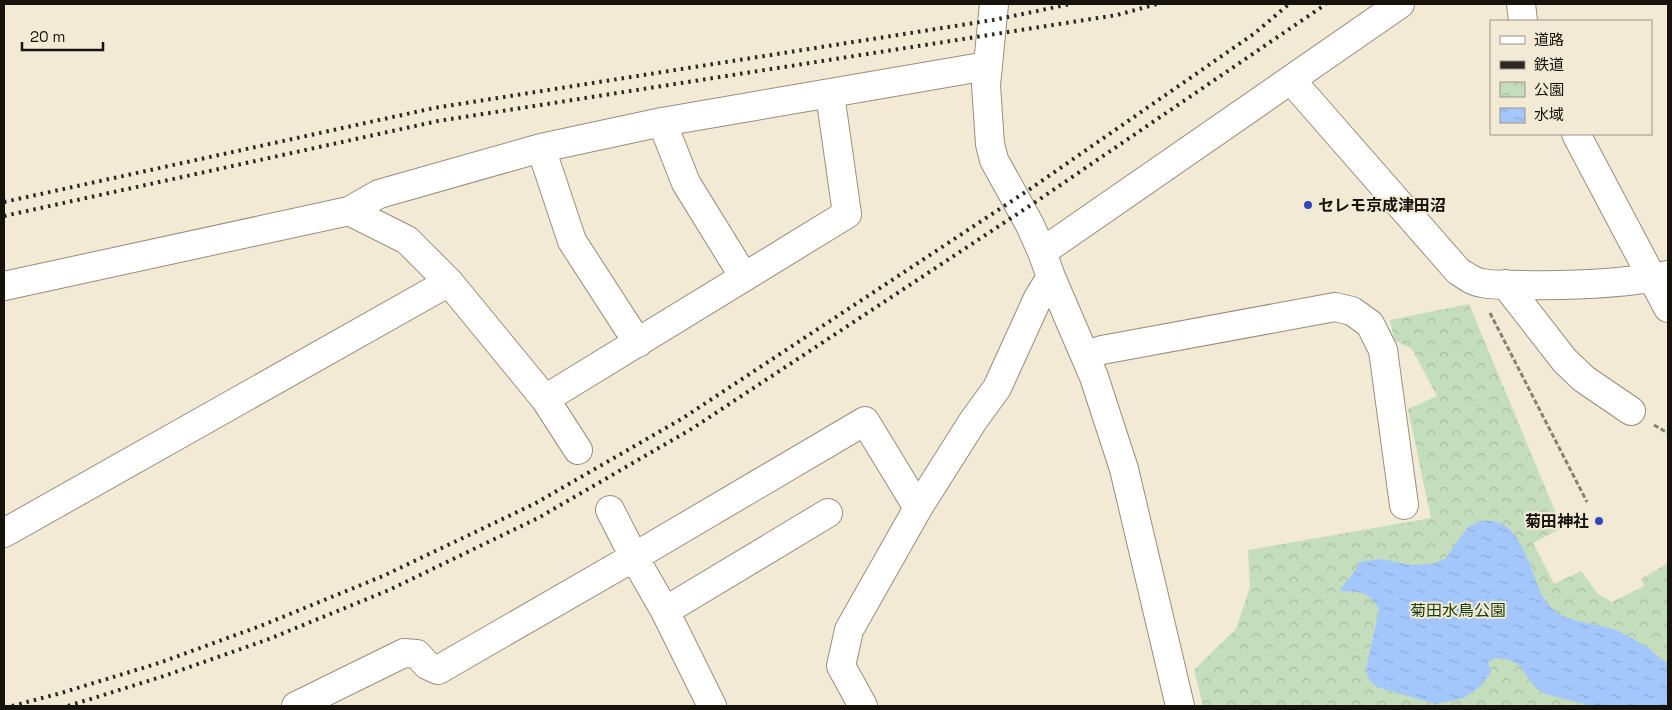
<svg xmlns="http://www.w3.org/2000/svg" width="1672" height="710" font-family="'Space Grotesk','Noto Sans JP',sans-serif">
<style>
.park{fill:url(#park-crowns)}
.water{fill:url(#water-ripples)}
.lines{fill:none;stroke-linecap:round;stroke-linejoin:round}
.minor-casing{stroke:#978e7c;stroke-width:30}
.path{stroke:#878173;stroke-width:3;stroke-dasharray:5 2.5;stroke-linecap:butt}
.minor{stroke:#fff;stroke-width:28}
.rail{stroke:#2d2921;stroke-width:4;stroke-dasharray:2.5 5;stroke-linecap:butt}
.poi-dot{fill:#3049ba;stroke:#f3ead6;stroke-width:2}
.labels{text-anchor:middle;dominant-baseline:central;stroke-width:4;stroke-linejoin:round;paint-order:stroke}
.poi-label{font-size:16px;font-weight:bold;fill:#16130c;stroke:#f3ead6;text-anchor:start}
.park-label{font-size:16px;fill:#1b410b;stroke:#f3ead6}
</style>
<defs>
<pattern id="park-crowns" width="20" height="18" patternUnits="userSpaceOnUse" patternTransform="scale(1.25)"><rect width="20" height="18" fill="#c4ddbc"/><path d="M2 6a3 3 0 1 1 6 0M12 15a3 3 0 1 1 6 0" fill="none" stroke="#a8bda0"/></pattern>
<pattern id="water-ripples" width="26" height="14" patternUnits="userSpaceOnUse" patternTransform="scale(1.25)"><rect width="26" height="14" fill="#a3c7fc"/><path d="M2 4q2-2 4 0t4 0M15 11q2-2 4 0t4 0" fill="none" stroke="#8caad7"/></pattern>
</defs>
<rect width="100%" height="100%" fill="#f3ead6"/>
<path class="park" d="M 1469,304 L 1562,528 L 1533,543 L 1554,584 L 1581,571 L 1598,594 L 1612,602 L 1644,586 L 1641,579 L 1668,563 L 1668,706 L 1203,706 L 1194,670 L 1236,629 L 1250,587 L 1248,550 L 1431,518 L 1408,409 L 1437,396 L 1412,349 L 1394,340 L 1390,320 Z"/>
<path class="water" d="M 1481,521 C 1485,521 1492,520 1496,522 C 1525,529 1531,578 1545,600 C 1560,624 1589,621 1613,629 C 1624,633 1637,641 1647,647 C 1654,652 1660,659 1668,663 L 1668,706 L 1591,706 L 1543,693 L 1534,686 L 1519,665 L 1510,660 L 1497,658 L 1488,662 L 1491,672 L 1481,686 L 1464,698 L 1436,704 L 1377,687 L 1369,680 L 1366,670 L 1379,609 C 1369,590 1359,592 1339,591 L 1355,571 L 1359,562 L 1381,559 L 1410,565 L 1432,564 L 1445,559 L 1468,527 Z"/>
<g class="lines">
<defs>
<path id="minor" d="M 994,4 L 986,85 L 990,144 L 994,160 L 1030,225 L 1042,252 L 1051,277 L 1094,377 L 1124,469 L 1180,706
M 1521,4 L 1523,21
M 1291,80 L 1458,271 C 1466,276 1473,282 1482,283 C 1495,286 1509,284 1521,285 C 1569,286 1621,284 1668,275
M 662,122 L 686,183 L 744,277
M 1576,134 L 1668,308
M 541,148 L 572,241 L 638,343
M 349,211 L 407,240 L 449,282 L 545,399 L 578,450
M 1042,252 L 1400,4
M 1505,284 L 1565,361 L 1584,379 L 1631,411
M 4,286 L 349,211 L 379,194 L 541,148 L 662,122 L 987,66
M 1085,356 L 1102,350 L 1335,307 L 1352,311 L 1370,324 L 1383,350 L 1404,505
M 545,399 L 847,214 L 830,94
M 610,510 L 634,557 L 665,611 L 712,706
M 4,533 L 449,282
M 665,611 L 828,513
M 296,706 L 404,653 L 417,654 L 427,665 L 438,670 L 634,557 L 865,421 L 918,508
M 863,706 L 841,666 L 849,630 L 918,508 L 973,421 L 997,388 L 1038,298 L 1051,277"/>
</defs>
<use href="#minor" class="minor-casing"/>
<path class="path" d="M 1490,313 L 1587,502
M 1654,425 L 1668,433"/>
<use href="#minor" class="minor"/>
<path class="rail" d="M 4,202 L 434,108 L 993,20 L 1071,4
M 4,216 L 438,121 L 1117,15 L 1157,4
M 12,706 L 61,693 L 159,663 L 263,625 L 383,576 L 534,504 L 683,418 L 1030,189 L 1255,33 L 1289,4
M 68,706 L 164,676 L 269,639 L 389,590 L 540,517 L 693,428 L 1037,201 L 1326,4"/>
</g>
<g class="poi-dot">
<circle cx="1308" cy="205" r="5"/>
<circle cx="1599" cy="521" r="5"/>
</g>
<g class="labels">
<g class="poi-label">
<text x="1318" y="205">セレモ京成津田沼</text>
<text x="1589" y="521" text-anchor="end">菊田神社</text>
</g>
<g class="park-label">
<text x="1458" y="610">菊田水鳥公園</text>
</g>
</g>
<rect width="1672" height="710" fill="none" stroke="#16130c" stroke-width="10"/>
<rect x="1490" y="20" width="162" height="115" fill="#f3ead6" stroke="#9b9485"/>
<rect x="1500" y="36" width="25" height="8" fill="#ffffff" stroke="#9b9485"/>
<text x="1534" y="45" font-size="15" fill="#16130c">道路</text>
<rect x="1500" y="61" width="25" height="8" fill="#2d2921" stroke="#9b9485"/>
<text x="1534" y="70" font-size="15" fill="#16130c">鉄道</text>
<rect x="1500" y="82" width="25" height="15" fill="url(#park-crowns)" stroke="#9b9485"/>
<text x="1534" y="95" font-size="15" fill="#16130c">公園</text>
<rect x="1500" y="108" width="25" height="15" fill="url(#water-ripples)" stroke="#9b9485"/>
<text x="1534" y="120" font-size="15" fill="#16130c">水域</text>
<path d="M22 42v8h81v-8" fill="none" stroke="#16130c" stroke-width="2.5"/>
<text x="30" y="42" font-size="15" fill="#16130c" stroke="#f3ead6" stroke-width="4" paint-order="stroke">20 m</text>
</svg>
